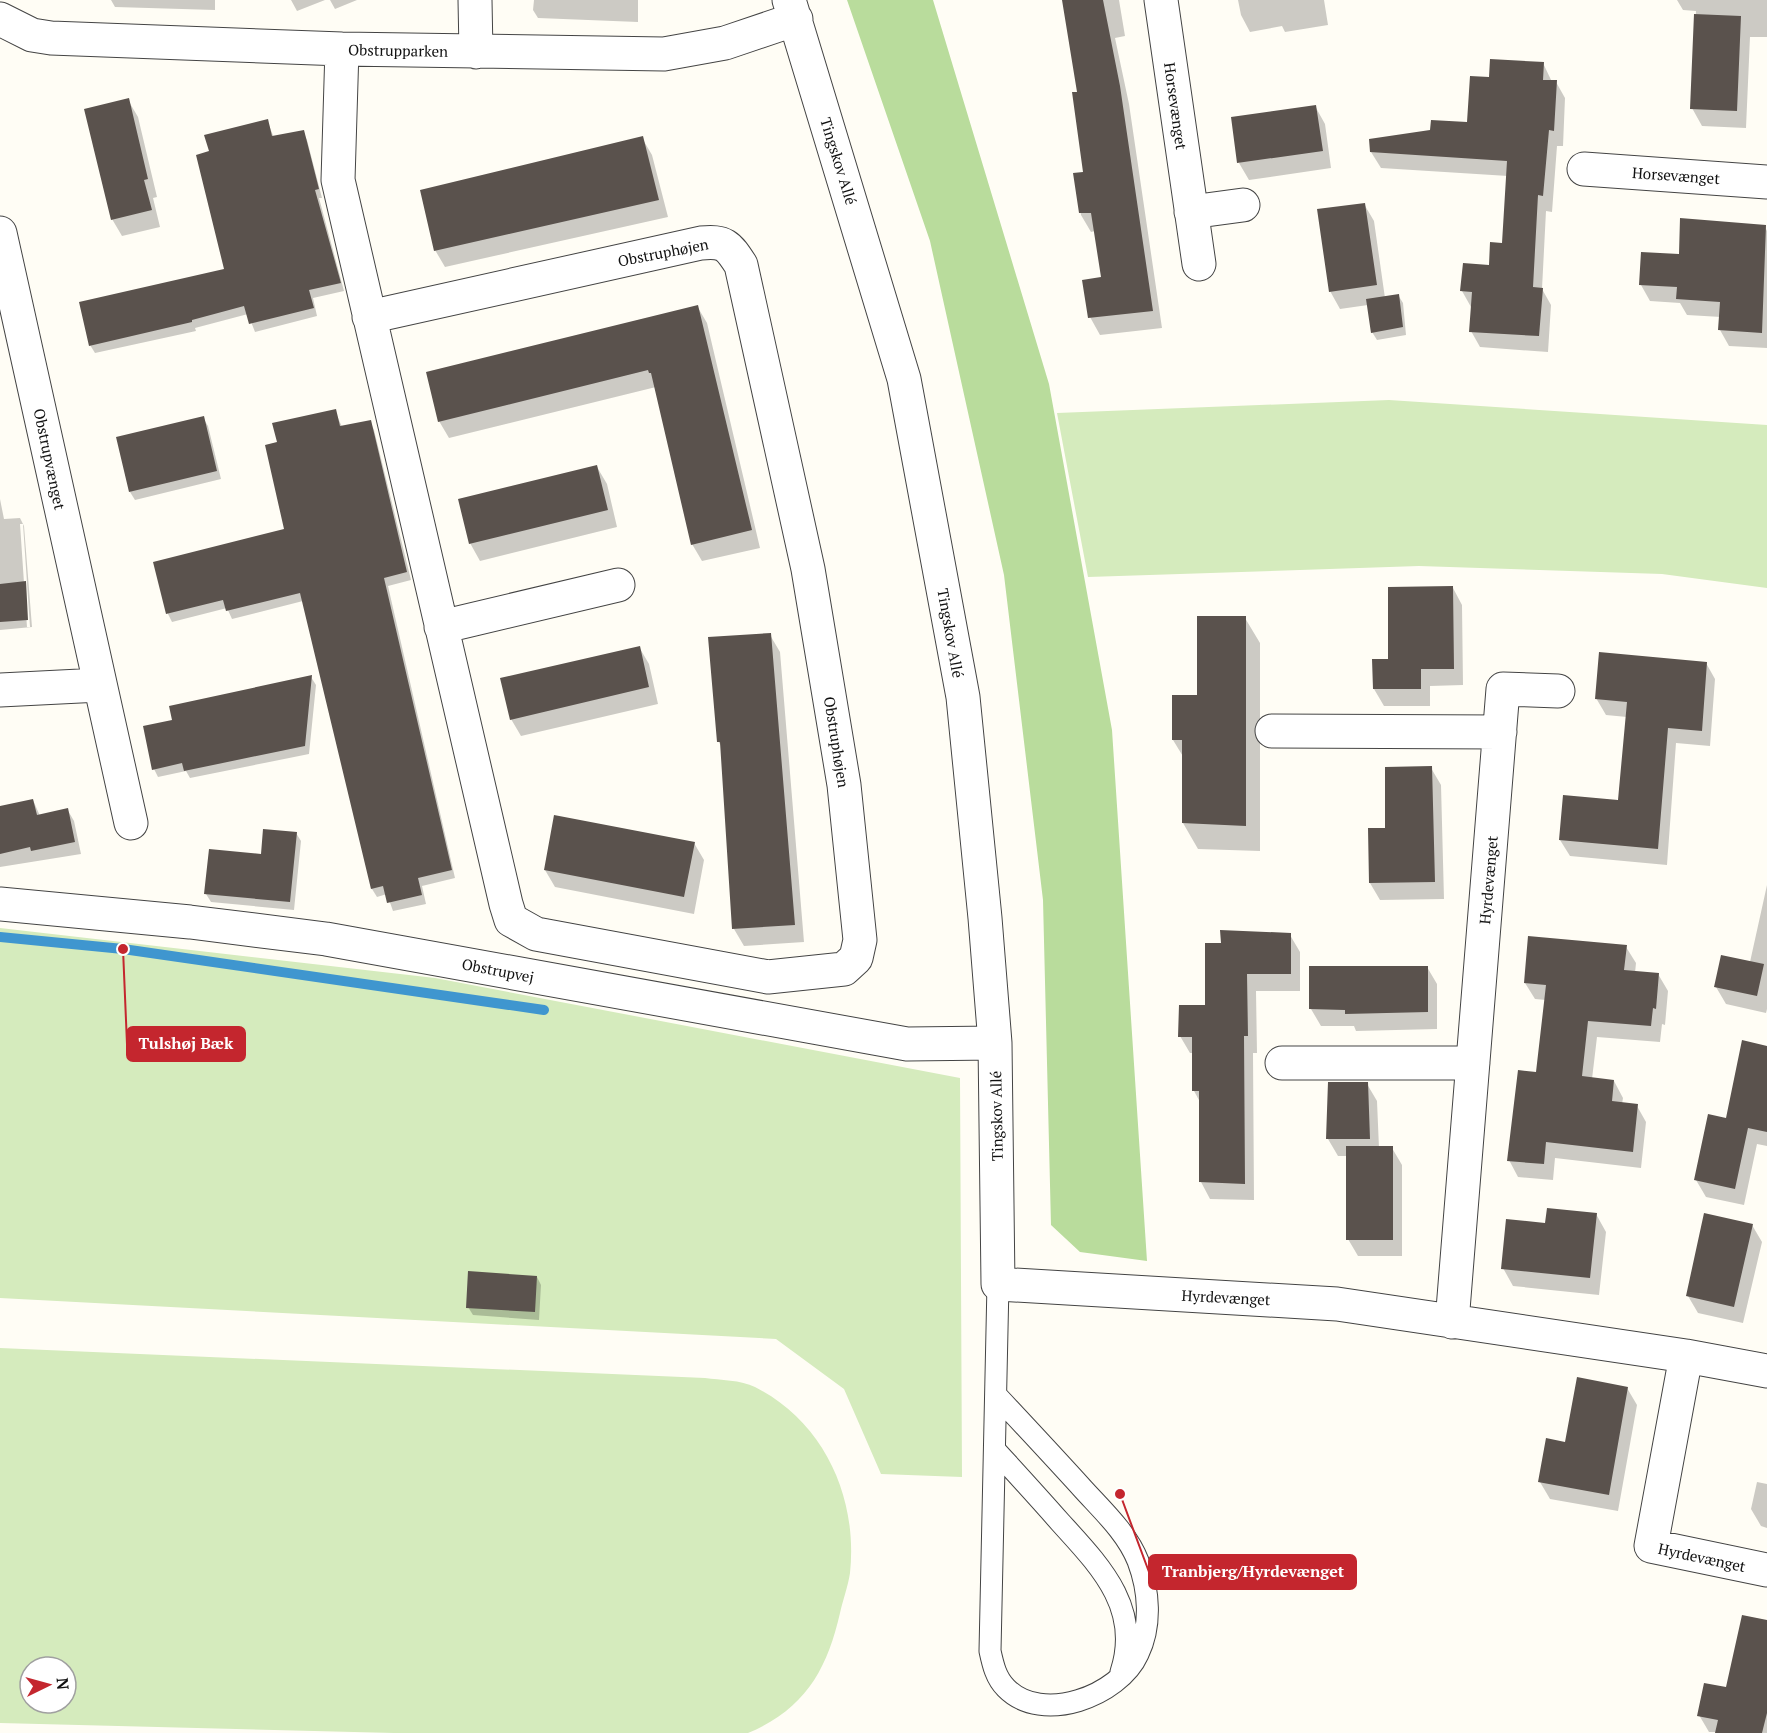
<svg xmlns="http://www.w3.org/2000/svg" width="1767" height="1733" font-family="'PT Serif',serif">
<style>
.green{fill:#d5ebbd;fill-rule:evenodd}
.forest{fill:#b9dc9c}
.shadow{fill:#0003;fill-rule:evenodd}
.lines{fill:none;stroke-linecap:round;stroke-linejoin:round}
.stream{stroke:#3f96cf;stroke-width:10}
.building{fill:#5a524d}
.service-casing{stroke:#444;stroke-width:23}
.minor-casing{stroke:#444;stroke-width:35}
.service{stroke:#fff;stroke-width:21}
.minor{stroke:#fff;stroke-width:33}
.labels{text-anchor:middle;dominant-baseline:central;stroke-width:6;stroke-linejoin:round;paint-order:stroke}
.street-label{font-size:15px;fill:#111;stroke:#fff}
.leader{fill:none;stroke:#c4262e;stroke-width:2}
.callout-dot{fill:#c4262e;stroke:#fff;stroke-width:2}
.callout{fill:#c4262e;stroke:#c4262e;stroke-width:2}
.callout-label{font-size:16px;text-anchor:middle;font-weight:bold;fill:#fff}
</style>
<rect width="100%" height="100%" fill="#fffdf5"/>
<path class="green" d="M 1389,400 L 1767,425 L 1767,588 L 1662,574 L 1419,566 L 1088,577 L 1057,413 Z
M 0,928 L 435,978 L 960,1078 L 962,1477 L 881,1474 L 844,1389 L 776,1339 L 0,1298 Z
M 0,1348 L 705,1378 C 720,1380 741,1380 755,1387 C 824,1422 858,1497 850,1573 C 848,1586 843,1600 840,1613 C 827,1670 805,1709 748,1733 L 394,1733 L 0,1723 ZM 30,1667 L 66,1667 L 66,1703 L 30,1703 Z"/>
<path class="forest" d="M 847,0 L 933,0 L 1049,384 L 1112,730 L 1147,1261 L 1080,1252 L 1051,1225 L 1043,900 L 1004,575 L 930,241 Z"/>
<path class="shadow" d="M 111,0 L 215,0 L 215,10 L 115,7 Z
M 291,0 L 325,0 L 297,11 Z
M 330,0 L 357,0 L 335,9 Z
M 534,0 L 638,0 L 638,22 L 538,18 L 533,10 Z
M 1064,0 L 1119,0 L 1125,36 L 1115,38 L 1129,104 L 1162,328 L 1100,335 L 1090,317 L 1102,279 L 1095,231 L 1091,232 L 1081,215 L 1075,175 L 1085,173 L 1078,93 Z
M 1238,0 L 1324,0 L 1328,25 L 1285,32 L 1282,26 L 1250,32 L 1241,15 Z
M 1677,0 L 1767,0 L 1767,37 L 1750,37 L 1746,128 L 1702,126 L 1692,108 L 1696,11 L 1683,10 Z
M 1543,63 L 1552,82 L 1556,82 L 1565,98 L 1563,146 L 1557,146 L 1552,212 L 1546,211 L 1542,289 L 1551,305 L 1548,352 L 1480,347 L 1471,331 L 1471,307 L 1462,291 L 1490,266 L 1503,245 L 1508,176 L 1381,168 L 1371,152 L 1469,124 L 1491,78 Z
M 128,100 L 138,117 L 157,197 L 153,198 L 160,227 L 122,236 L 112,219 Z
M 1315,106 L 1325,124 L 1331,168 L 1249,180 L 1239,163 Z
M 267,120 L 274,138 L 303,132 L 307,140 L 322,198 L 319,198 L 344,291 L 313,298 L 317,316 L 255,332 L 248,314 L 195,328 L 196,331 L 95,353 L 90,345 L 225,270 L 210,153 Z
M 642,138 L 652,155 L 668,217 L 445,267 L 435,250 Z
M 1364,204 L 1374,221 L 1385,298 L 1398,295 L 1403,303 L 1406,335 L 1377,340 L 1372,332 L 1368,305 L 1340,309 L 1330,291 Z
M 1765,227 L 1767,231 L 1767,348 L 1729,346 L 1720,330 L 1721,317 L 1687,315 L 1680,303 L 1650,301 L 1641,285 L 1680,256 Z
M 697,306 L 707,323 L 760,548 L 702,561 L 692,544 L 656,387 L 449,438 L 439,421 Z
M 335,411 L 342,427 L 370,422 L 374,430 L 411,580 L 388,586 L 455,878 L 422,886 L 426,904 L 393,911 L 387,894 L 377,897 L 372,889 L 303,601 L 232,619 L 227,608 L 172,622 L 168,614 L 155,564 L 286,530 L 279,443 Z
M 203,418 L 208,426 L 221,479 L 135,500 L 130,492 Z
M 597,467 L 607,484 L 617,527 L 480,561 L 470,543 Z
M 0,499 L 4,519 L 20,518 L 24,526 L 32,627 L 0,630 ZM 20,524 L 23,524 L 30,627 L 27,627 Z
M 1453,588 L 1462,605 L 1463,685 L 1430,686 L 1430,706 L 1384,706 L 1374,689 L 1390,661 Z
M 1245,618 L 1260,643 L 1260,851 L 1198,849 L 1183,823 L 1184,758 L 1173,740 Z
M 770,635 L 780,652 L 804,942 L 744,946 L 734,929 L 722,747 L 718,741 Z
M 639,647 L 649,664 L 658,704 L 521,736 L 511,719 Z
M 1706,663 L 1715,679 L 1710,746 L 1676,743 L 1667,865 L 1570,856 L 1560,840 L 1619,801 L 1627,717 L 1606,715 L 1596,698 Z
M 311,677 L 316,685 L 309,754 L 190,778 L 186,771 L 158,777 L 154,769 L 174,721 Z
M 1431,768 L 1441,785 L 1444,899 L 1380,900 L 1370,883 L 1369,830 L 1387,829 Z
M 33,800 L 40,816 L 67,809 L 74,821 L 81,854 L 0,867 L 0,807 Z
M 296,833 L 301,841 L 294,910 L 211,902 L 206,894 Z
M 694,843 L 704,860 L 694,914 L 555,887 L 545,870 Z
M 1767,885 L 1767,1009 L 1766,1013 L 1726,1004 L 1716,987 L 1750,962 Z
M 1290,935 L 1300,952 L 1300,991 L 1256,991 L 1257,1053 L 1253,1053 L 1254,1200 L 1210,1199 L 1201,1182 L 1200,1102 L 1194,1091 L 1194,1053 L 1190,1053 L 1180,1036 L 1206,1007 L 1222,944 Z
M 1626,947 L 1636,963 L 1635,973 L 1658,974 L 1668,991 L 1665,1025 L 1662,1024 L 1660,1042 L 1597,1037 L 1592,1079 L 1614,1081 L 1623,1098 L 1622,1104 L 1637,1106 L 1646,1122 L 1641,1168 L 1555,1158 L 1553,1180 L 1518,1177 L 1509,1160 L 1538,1073 L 1546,1000 L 1535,999 L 1525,983 Z
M 1427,967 L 1437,984 L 1437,1029 L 1356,1031 L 1354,1026 L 1321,1026 L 1311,1009 L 1311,968 Z
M 1767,1047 L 1767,1146 L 1757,1144 L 1744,1205 L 1706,1197 L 1696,1180 Z
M 1367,1084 L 1377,1101 L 1379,1148 L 1392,1148 L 1402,1165 L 1402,1256 L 1358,1256 L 1348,1239 L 1347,1156 L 1338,1156 L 1328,1139 Z
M 1596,1214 L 1606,1232 L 1599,1295 L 1513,1286 L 1503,1268 L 1547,1225 Z
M 1752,1225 L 1762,1242 L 1743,1323 L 1698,1313 L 1688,1296 Z
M 537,1277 L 541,1285 L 539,1320 L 473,1315 L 468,1307 Z
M 1627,1388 L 1637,1405 L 1618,1511 L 1550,1499 L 1540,1482 L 1566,1444 Z
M 1757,1482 L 1767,1484 L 1767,1528 L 1761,1526 L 1751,1509 Z
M 1767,1622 L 1767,1733 L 1709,1732 L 1699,1715 L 1727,1689 Z"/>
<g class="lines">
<path class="stream" d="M 0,937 L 123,949 L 544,1010"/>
</g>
<path class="building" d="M 1062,0 L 1103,0 L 1120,86 L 1153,311 L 1088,318 L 1082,280 L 1101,277 L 1091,213 L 1079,213 L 1073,173 L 1083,172 L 1072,92 L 1077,92 Z
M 1694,14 L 1741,16 L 1737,111 L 1690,109 Z
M 1490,59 L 1544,62 L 1543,80 L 1557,80 L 1554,131 L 1549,130 L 1543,196 L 1538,195 L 1533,287 L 1543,288 L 1539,336 L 1469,332 L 1472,292 L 1460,291 L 1463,263 L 1489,265 L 1490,242 L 1502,243 L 1507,161 L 1370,152 L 1369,139 L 1430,130 L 1431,120 L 1467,122 L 1470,76 L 1489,77 Z
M 129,98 L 148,179 L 144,180 L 152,210 L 111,220 L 84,109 Z
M 1316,105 L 1323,151 L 1237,163 L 1231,117 Z
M 268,119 L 272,136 L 304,130 L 319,189 L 315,190 L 341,283 L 309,290 L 314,308 L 249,324 L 244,306 L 192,320 L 192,322 L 89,346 L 79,302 L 224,269 L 196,155 L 209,151 L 204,135 Z
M 643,136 L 659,200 L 434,251 L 420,190 Z
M 1365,203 L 1377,285 L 1329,292 L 1317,209 Z
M 1680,218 L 1766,225 L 1762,333 L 1718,330 L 1720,302 L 1676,299 L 1677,287 L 1639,285 L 1641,252 L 1679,254 Z
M 1399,294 L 1403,327 L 1371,333 L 1366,299 Z
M 698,305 L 752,530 L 691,545 L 651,373 L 649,373 L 648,370 L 438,422 L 426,372 Z
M 336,409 L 340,426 L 371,420 L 407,572 L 384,578 L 452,870 L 418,878 L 422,895 L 387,903 L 383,886 L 371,889 L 300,593 L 226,611 L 223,600 L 166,614 L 153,562 L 284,529 L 265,445 L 277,442 L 272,423 Z
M 204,416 L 217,471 L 129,492 L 116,437 Z
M 597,465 L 608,510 L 469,544 L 458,499 Z
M 26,581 L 28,620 L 0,622 L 0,584 Z
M 1453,586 L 1454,669 L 1421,669 L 1421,689 L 1373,689 L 1372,659 L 1388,659 L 1388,587 Z
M 1197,616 L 1246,616 L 1246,826 L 1182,823 L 1182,740 L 1172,740 L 1172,695 L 1197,695 Z
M 771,633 L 795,925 L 732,929 L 720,742 L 717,742 L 708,637 Z
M 640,646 L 649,687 L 510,720 L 500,678 Z
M 1599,652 L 1707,662 L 1702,731 L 1668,728 L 1658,849 L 1559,840 L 1563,795 L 1618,800 L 1627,702 L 1595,699 Z
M 312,675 L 305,746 L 184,771 L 182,763 L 152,770 L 143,726 L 172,720 L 169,706 Z
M 1432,766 L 1435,882 L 1369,883 L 1368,828 L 1385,828 L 1385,767 Z
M 33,799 L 37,815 L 68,808 L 75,842 L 31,851 L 30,847 L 0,854 L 0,806 Z
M 554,815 L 695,842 L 684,897 L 544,870 Z
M 263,829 L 297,832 L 290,902 L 204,894 L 209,849 L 261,854 Z
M 1220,930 L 1291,933 L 1291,974 L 1247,974 L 1248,1036 L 1244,1036 L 1245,1184 L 1199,1182 L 1199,1091 L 1192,1091 L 1192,1037 L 1178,1037 L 1179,1005 L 1205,1005 L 1205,943 L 1221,943 Z
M 1528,936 L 1627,945 L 1624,970 L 1659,973 L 1656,1009 L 1653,1008 L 1651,1026 L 1588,1021 L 1582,1076 L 1614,1080 L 1612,1101 L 1638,1104 L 1633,1152 L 1546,1142 L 1544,1164 L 1507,1161 L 1518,1070 L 1536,1072 L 1546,985 L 1524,983 Z
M 1721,955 L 1764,964 L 1757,996 L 1714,987 Z
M 1309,966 L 1428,966 L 1428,1012 L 1345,1014 L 1345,1010 L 1309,1009 Z
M 1742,1040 L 1767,1046 L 1767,1132 L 1748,1128 L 1735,1189 L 1694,1180 L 1708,1114 L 1726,1118 Z
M 1328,1082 L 1368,1082 L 1370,1139 L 1326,1139 Z
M 1346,1146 L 1393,1146 L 1393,1240 L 1346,1240 Z
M 1547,1208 L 1597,1213 L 1590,1278 L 1501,1269 L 1506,1219 L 1545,1223 Z
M 1704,1213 L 1753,1224 L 1734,1307 L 1686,1296 Z
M 468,1271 L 537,1276 L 535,1312 L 466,1308 Z
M 1577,1377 L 1628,1387 L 1609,1495 L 1538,1482 L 1546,1438 L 1565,1442 Z
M 1742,1615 L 1767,1620 L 1767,1713 L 1762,1733 L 1715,1733 L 1718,1720 L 1697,1716 L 1704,1683 L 1726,1687 Z"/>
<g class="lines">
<defs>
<path id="service" d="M 996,1395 C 1025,1426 1054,1457 1083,1489 C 1103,1511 1127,1533 1138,1561 C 1149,1590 1152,1625 1138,1654 C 1119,1696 1042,1725 1006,1688 C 996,1678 993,1665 990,1651 L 998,1284
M 995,1450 C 1017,1474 1039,1498 1060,1522 C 1100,1566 1142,1608 1121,1672"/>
<path id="minor" d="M 475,0 L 476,52
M 789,0 L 904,379 L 963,697 L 985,918 L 995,1043 L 998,1284 L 1337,1304 L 1686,1356 L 1767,1371
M 1161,0 L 1199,264
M 0,19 L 32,35 L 51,38 L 342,49 L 664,54 L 725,43 L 796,19
M 342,49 L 338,180 L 506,904 L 511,920 L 536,934 L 768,977 L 844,969 L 856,958 L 860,940 L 844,785 L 808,569 L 741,265 C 728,245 725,241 701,243 L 369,317
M 1584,169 L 1767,182
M 1191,212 L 1243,205
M 0,233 L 131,823
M 441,627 L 618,585
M 0,690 L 100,685
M 1272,731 L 1500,732
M 0,904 L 190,922 L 326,939 L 907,1044 L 995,1043
M 1282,1063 L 1473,1063
M 1452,1322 L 1503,689 L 1558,691
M 1686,1356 L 1651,1546 L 1767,1570"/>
</defs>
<use href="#service" class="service-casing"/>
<use href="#minor" class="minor-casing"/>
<use href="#service" class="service"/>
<use href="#minor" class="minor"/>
</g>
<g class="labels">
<g class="street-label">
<text transform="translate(398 50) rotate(1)">Obstrupparken</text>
<text transform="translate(1176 106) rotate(82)">Horsevænget</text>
<text transform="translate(839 161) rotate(73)">Tingskov Allé</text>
<text transform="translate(1676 175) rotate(4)">Horsevænget</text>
<text transform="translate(663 252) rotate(-11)">Obstruphøjen</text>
<text transform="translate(50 459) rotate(78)">Obstrupvænget</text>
<text transform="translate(951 633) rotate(80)">Tingskov Allé</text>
<text transform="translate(837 742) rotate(81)">Obstruphøjen</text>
<text transform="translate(1488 880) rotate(-85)">Hyrdevænget</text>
<text transform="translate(498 970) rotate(11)">Obstrupvej</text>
<text transform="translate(996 1116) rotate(-91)">Tingskov Allé</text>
<text transform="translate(1226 1297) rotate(3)">Hyrdevænget</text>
<text transform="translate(1702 1557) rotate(12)">Hyrdevænget</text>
</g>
</g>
<path class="leader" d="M123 949L127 1044M1120 1494L1149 1572"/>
<g class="callout-dot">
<circle cx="123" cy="949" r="6"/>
<circle cx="1120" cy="1494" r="6"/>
</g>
<g class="callout">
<rect x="127" y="1027" width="118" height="34" rx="6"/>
<rect x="1149" y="1555" width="207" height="34" rx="6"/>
</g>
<g class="callout-label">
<text x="186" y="1049">Tulshøj Bæk</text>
<text x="1253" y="1577">Tranbjerg/Hyrdevænget</text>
</g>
<g transform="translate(48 1685) rotate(85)"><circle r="28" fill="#ffffff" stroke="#a0a0a0" stroke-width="1.5"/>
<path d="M0-4.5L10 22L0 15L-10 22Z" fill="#c4262e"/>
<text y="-9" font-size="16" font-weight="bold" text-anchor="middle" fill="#111111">N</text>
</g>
</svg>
